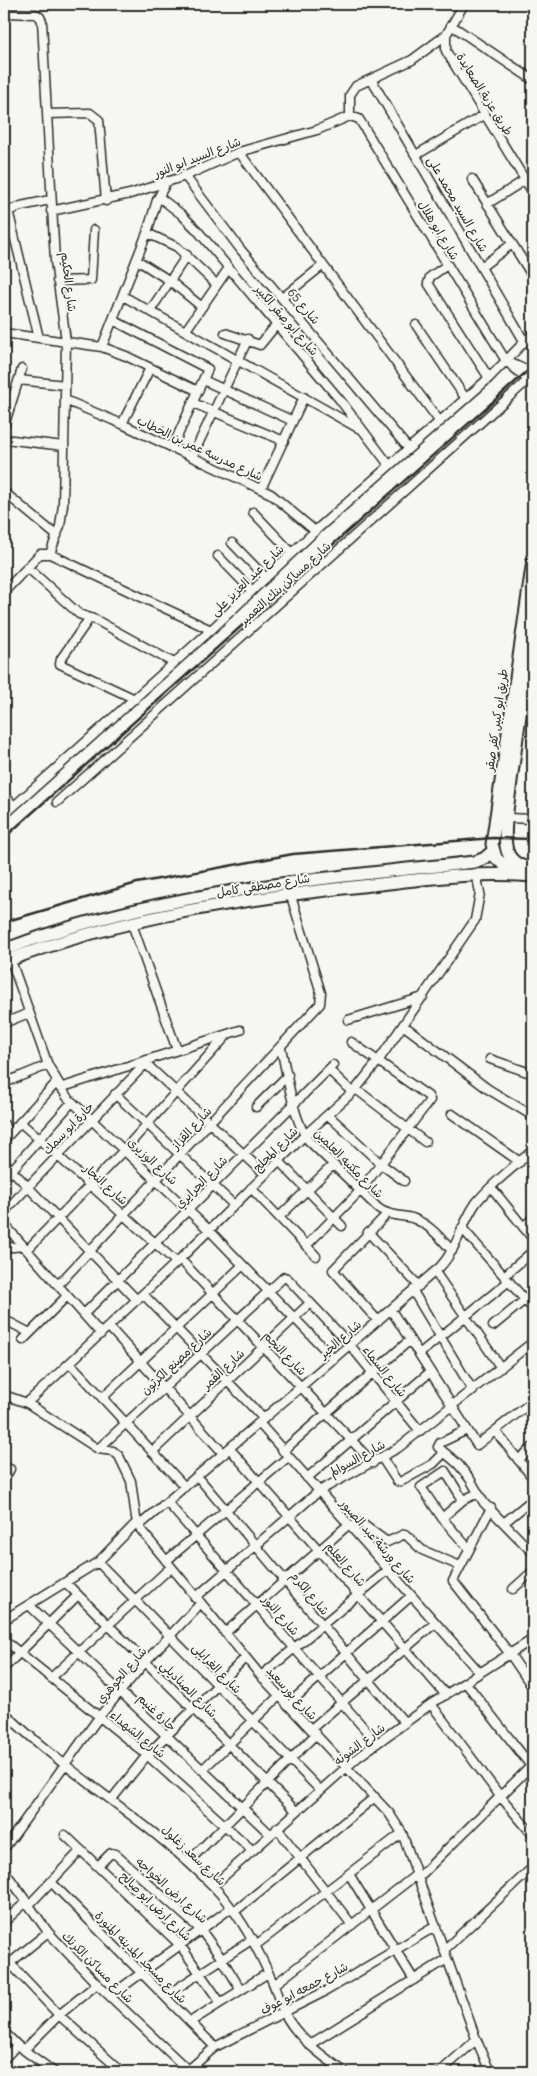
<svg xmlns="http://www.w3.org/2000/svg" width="537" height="2076" font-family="Delius,'Playpen Sans Arabic',sans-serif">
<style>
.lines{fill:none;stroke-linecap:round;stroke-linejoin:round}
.minor-casing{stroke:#2b2b2b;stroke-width:11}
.primary-casing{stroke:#2b2b2b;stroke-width:15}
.minor{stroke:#f6f6f2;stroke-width:8}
.primary{stroke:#f6f6f2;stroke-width:11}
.rail{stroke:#2b2b2b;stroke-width:2.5}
.labels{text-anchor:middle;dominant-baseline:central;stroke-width:4;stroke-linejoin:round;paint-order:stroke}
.street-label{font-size:12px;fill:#2b2b2b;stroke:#f6f6f2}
</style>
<rect width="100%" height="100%" fill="#f6f6f2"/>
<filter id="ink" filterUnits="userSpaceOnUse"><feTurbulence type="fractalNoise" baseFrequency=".02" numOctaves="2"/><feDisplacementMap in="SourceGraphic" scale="10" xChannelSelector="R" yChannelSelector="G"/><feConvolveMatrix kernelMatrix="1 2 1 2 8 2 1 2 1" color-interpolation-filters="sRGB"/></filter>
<g filter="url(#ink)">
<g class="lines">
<defs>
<path id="minor" d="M 464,4 L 446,35 L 446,51 L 533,193
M 4,13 L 36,14 L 40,17 L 42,21 L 55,261 L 66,341 L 63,505 L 60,526 L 50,554
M 451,25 L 533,80
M 371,79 L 524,341
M 47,114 L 90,113 L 99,120 L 106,201
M 350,116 L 359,119 L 506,361 L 533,384
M 350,116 L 350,95 L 356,86 L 412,60 L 446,35
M 239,152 L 440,422
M 416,155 L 484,115
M 185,176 L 241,250 L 408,448
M 472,179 L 533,277
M 159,197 L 181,214 L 197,230 L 340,400 L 389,465
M 487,204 L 525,180
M 8,210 L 39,338
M 51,211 L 130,194 L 185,176 L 239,152 L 317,130 L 350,116
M 6,212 L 21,206 L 50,200
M 147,233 L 177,247 L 217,285
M 137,260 L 170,281 L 202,307
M 447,265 L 430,277 L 428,283 L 489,378
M 481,267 L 512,244
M 57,281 L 91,280 L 94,230
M 123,296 L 358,428
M 282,298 L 322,266
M 150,311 L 187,255
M 113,320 L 208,369 L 172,448
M 416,325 L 466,399
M 186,330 L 228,269
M 4,333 L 102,347 L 126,356 L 198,391
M 225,333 L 260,345 L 277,324
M 102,347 L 147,233 L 157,200 L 167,181
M 508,362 L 533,373
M 19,380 L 65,385
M 203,380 L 293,421
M 65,400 L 122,424 L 271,494 L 315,531
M 193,403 L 284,441
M 122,424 L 150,368
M 4,426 L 22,369
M 4,439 L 64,446
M 192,457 L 248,339
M 261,489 L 304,397
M 4,492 L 57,536
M 253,512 L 292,553
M 232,543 L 266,578
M 218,556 L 252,591
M 27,567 L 79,614 L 96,620 L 174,663
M 4,592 L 40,554 L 50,554 L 211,630
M 89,619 L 61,659 L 60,664 L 135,699
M 4,795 L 14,806
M 57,802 L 528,380
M 4,815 L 211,630 L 315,531 L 489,378 L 533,333
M 507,818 L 533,819
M 132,924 L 177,1050
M 9,955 L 48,1065 L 67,1097 L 209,1230 L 334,1359
M 348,1020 L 423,997
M 4,1023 L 29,1013
M 403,1025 L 488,1089 L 533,1116
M 281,1048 C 287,1074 293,1119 308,1140 L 378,1208 C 388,1216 400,1215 412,1218 C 429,1224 440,1237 452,1251
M 490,1059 L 533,1074
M 145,1063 L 265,1174
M 329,1070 L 352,1092
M 4,1083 L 48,1065
M 60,1088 L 240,1030
M 356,1089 L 425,1142
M 115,1094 L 234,1205
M 256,1107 L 288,1075
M 452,1114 L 520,1162
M 328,1115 L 381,1164 L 404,1181
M 20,1122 L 176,1262
M 4,1124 L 8,1135
M 4,1140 L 57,1082
M 279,1161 L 342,1226
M 4,1162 L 137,1300
M 4,1179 L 72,1102
M 491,1187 L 533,1239
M 251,1188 L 316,1256
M 4,1212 L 149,1060
M 279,1217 L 333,1165
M 4,1224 L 101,1334
M 523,1227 L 533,1218
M 462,1228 L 533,1309
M 368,1232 L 419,1286
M 306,1246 L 360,1191 L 430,1100 L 428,1096 L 351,1042
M 4,1248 L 23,1246
M 27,1250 L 124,1150 L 228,1034
M 180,1259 L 373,1463
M 435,1272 L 501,1368
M 504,1276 L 533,1251
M 58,1285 L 320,1004 L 321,993 L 290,893
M 413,1291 L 473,1391
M 143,1294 L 264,1419
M 391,1310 L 477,1445 L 533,1401
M 84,1314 L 333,1065
M 378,1321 L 333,1270 L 387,1214
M 4,1322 L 11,1323 L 30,1333
M 493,1326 L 533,1293
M 109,1327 L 224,1454
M 23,1340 L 67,1296
M 419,1354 L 509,1281
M 70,1363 L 185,1487
M 4,1395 L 27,1403 L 98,1449 L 113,1451 L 119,1456 L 131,1481 L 136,1518 L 141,1530 L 261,1676 L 389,1813 L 402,1833 L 475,2036 L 490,2072
M 102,1398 L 243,1265
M 27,1403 L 180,1259 L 305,1135 L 356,1089 L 379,1060 L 475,920 L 480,893 L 476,873
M 259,1423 L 480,1673
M 467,1430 L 440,1443 L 438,1447 L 458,1464 L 470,1479 L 484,1503 L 533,1553
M 496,1432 L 533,1478
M 98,1449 L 284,1277 L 287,1278 L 350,1345 L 420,1431
M 230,1449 L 446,1695
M 283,1451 L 410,1340
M 152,1452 L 310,1303
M 382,1458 L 397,1481 L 400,1482 L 433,1464 L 444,1453
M 518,1460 L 533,1447
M 198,1477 L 405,1723
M 307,1478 L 430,1372
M 4,1480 L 10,1469
M 463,1500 L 445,1471 L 421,1487 L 442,1518 L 469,1549
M 167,1502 L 377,1743
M 491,1508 L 453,1581 L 510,1654 L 533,1688
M 442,1518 L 463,1500 L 478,1493
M 505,1522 L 533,1499
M 140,1525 L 440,1267 C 457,1249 462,1223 476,1203 C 492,1183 514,1167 533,1150
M 350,1527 L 361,1523 L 387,1542 L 405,1534 L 422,1550 L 460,1566
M 166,1561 L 288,1457
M 98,1562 L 320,1790
M 66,1583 L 296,1811
M 513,1589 L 533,1571
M 195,1598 L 319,1491 L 398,1448 L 533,1342
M 29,1605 L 270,1834
M 4,1620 L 98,1562 L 138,1521
M 225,1633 L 348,1525
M 4,1640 L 147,1755 L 252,1850
M 4,1668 L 78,1595
M 261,1676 L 388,1570
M 51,1678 L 171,1567
M 466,1683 L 531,1766
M 431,1704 L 500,1796 L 533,1835
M 287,1705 L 411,1596
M 4,1712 C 69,1776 149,1820 214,1887 C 240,1914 258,1948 273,1983 C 277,1992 279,2003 284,2012 C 296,2037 322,2056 345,2072
M 311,1729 L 435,1623
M 202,1770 L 279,1696
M 112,1799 L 147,1755 L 245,1658
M 277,1828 L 352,1925
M 65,1835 L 180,1945 L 220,2002
M 4,1849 L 99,1717 L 146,1661 L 200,1604
M 188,1862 L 316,1734
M 98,1866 L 111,1853 L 115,1854 L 201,1930 L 222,1959 L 241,1990
M 4,1870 L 48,1932 L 97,1984 L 188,2070
M 349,1874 L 414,1980
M 417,1879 L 533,1764
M 51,1882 L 215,2047
M 213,1886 L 358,1757 L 431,1704 L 533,1639
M 28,1906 L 81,1850
M 234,1912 L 375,1797
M 4,1922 L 25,1903
M 256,1945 L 402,1833
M 444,1950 L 533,1867
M 4,1957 L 59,2015 L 122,2072
M 4,1968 L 48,1932
M 274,1985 L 416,1875
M 110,1996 L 231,1908
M 165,1996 L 253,1939
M 190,2022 L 268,1973
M 4,2032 L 17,2045 L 54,2072
M 309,2045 L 447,1959
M 24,2050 L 59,2015 L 97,1984
M 4,2059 L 17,2045
M 186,2072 L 215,2047 L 326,1991 L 436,1926
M 440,2072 L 476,2040"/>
<path id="primary" d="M 533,621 C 526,674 518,728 511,781 C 509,801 503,826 506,846 C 508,861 520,867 533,868
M 514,874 L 496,858 L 492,844 L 533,560
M 4,950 C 153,892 317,879 475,862 L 485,858 L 493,851
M 4,962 C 120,917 247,898 371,885 C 425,879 478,871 533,876"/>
</defs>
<use href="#minor" class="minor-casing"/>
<use href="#primary" class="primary-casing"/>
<use href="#minor" class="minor"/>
<use href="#primary" class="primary"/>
<path class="rail" d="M 4,838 L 533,366
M 4,922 L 137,883 L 293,854 L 493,838 L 533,839"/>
</g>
</g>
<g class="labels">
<g class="street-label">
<text transform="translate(485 94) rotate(58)">طريق عزبة الصعايدة</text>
<text transform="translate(197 157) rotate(-21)">شارع السيد ابو النور</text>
<text transform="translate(458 204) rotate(60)">شارع السيد محمد على</text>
<text transform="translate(439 230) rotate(59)">شارع ابو هلال</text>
<text transform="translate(69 282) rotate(83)">شارع الحكيم</text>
<text transform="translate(304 306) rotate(50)">شارع 65</text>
<text transform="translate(287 320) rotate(49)">شارع ابو صقر الكبير</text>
<text transform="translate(200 448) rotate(25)">شارع مدرسه عمر بن الخطاب</text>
<text transform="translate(247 580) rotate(-44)">شارع عبد العزيز على</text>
<text transform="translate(285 583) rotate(-42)">شارع مساكن بنك التعمير</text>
<text transform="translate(496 720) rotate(-82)">طريق ابو كبير, كفر صقر</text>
<text transform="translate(263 885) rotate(-9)">شارع مصطفى كامل</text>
<text transform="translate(68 1128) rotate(-46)">حارة ابو سمك</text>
<text transform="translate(191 1128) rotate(-47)">شارع القزاز</text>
<text transform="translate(275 1149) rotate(-45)">شارع المحلج</text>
<text transform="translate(153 1161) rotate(43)">شارع الوزيرى</text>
<text transform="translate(349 1163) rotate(45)">شارع مكتبه العلمين</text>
<text transform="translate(201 1182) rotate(-45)">شارع الحرايري</text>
<text transform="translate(106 1184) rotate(42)">شارع النجار</text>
<text transform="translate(340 1339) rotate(-41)">شارع الخير</text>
<text transform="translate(285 1353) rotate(46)">شارع النجم</text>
<text transform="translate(176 1361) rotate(-43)">شارع مصنع الكرتون</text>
<text transform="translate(223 1369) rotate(-43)">شارع القمر</text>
<text transform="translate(385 1371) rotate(51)">شارع السماء</text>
<text transform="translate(357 1458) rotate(-29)">شارع السوالم</text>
<text transform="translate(378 1541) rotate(49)">شارع ورشة عبد الصبور</text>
<text transform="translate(346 1564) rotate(49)">شارع العلم</text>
<text transform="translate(310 1593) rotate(50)">شارع الكرم</text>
<text transform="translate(281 1615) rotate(49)">شارع النور</text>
<text transform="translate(217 1668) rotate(46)">شارع الغرابلى</text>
<text transform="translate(121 1675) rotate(-49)">شارع الجوهري</text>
<text transform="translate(189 1689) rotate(45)">شارع الصناديلي</text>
<text transform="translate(292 1693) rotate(47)">شارع بورسعيد</text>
<text transform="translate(157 1712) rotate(44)">حارة غنيم</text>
<text transform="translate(138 1734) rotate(39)">شارع الشهداء</text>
<text transform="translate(359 1744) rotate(-37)">شارع الشونه</text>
<text transform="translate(194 1855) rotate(43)">شارع سعد زغلول</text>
<text transform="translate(172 1890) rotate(42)">شارع ارض الخواجه</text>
<text transform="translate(156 1906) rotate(44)">شارع ارض ابو صالح</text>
<text transform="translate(141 1957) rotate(45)">شارع مسجد المدينه المنورة</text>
<text transform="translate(98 1967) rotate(45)">شارع مساكن الكرنك</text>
<text transform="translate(304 1988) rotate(-28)">شارع جمعه ابو عوف</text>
</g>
</g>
<rect width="537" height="2076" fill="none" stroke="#f6f6f2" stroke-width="20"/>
<rect x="10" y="10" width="517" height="2056" fill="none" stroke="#2b2b2b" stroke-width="2" filter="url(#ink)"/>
</svg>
